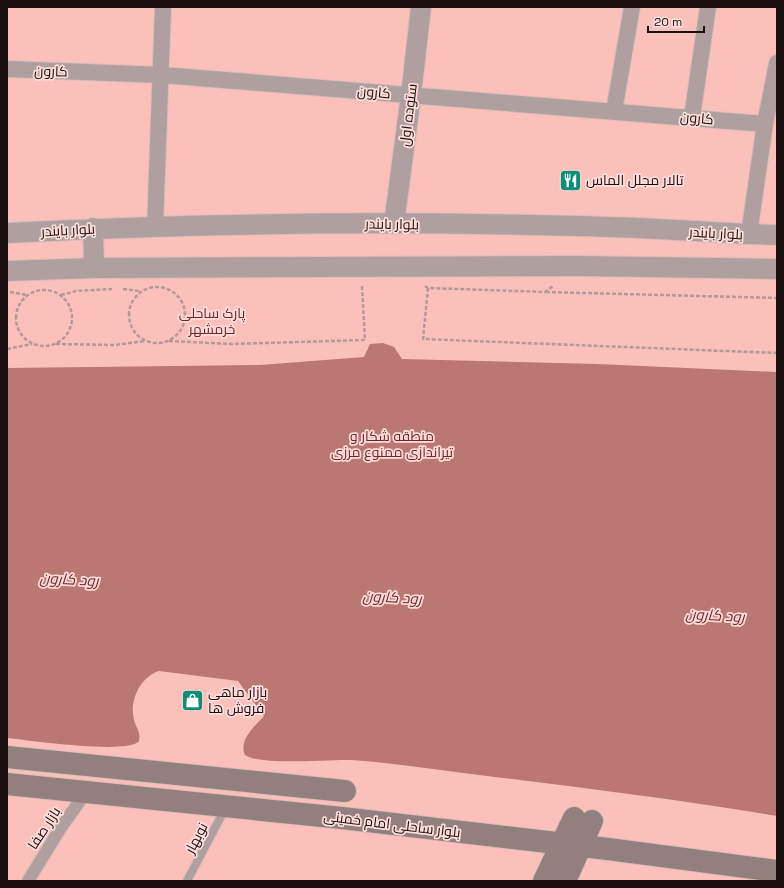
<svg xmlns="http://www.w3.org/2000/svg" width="784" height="888" font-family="'Space Grotesk',Cairo,sans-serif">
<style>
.green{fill:#fcc0bb}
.water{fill:#bb7873}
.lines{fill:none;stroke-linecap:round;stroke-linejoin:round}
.service-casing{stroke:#dabcb9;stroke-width:10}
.pedestrian-casing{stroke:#dabcb9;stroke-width:14}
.minor-casing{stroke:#dabcb9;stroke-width:18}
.tertiary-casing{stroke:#dabcb9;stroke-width:22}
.secondary-casing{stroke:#dabcb9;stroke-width:24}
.path{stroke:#b39997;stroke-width:2.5;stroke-dasharray:4 2;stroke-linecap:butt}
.service{stroke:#afa09f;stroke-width:8}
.pedestrian{stroke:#afa09f;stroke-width:12}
.minor{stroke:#afa09f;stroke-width:16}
.tertiary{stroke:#afa09f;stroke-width:20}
.secondary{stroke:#937f7d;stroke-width:22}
.labels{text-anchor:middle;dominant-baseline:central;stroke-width:3.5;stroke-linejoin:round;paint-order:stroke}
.street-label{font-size:14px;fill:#1a0f0e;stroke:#feddda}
.poi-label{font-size:14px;fill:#1a0f0e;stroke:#feddda;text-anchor:start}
.park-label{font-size:14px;fill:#742323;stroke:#feddda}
.water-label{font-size:15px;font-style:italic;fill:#792727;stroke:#feddda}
</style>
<rect width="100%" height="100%" fill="#feddda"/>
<path class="green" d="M 7,7 L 777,7 L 777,881 L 7,881 Z"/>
<path class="water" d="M 383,343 L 394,347 L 402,359 L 598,364 L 777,372 L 777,816 C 681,800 584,788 487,776 C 442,771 397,763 352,760 C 328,759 262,766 245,755 C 238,740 255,726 264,716 L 238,681 L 159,671 C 140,677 129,701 134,720 C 136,728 141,732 139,741 C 129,755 27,740 7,738 L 7,368 L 260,365 L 364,357 L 370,344 Z"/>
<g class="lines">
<defs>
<path id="service" d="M 187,881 L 226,807"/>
<path id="pedestrian" d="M 28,881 L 60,829 L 86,792"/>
<path id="minor" d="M 7,69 L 162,75 L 765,124
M 614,111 L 632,7
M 692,117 L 708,7
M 155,227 L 163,7
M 749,234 L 765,124 L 777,63"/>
<path id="tertiary" d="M 394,224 L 411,95 L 421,7
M 93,228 L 94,268
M 7,233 C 197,223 387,221 577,226 C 634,227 692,231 749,234 L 777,235
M 7,271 L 94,268 L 578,266 L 777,269"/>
<path id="secondary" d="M 7,757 L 345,791
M 7,784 L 342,818 L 608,849 L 777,871
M 544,881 L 574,818
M 565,881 L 592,821"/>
</defs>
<use href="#service" class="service-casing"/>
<use href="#pedestrian" class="pedestrian-casing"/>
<use href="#minor" class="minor-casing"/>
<use href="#tertiary" class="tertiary-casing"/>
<use href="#secondary" class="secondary-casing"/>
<path class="path" d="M 425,286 L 428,288 L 545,292 L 553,286
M129 315a28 28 0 1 1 56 0a28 28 0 1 1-56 0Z
M 428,288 L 423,339 L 777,353
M 123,289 L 140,291
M16 318a28 28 0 1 1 56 0a28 28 0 1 1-56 0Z
M 10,292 L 27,295
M 546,292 L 777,298
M 61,295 L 76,291 L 112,289
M 169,341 L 232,344 L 365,340 L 362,286
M 56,344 L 115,345 L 145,341
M 7,349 L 32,344"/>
<use href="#service" class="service"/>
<use href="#pedestrian" class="pedestrian"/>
<use href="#minor" class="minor"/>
<use href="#tertiary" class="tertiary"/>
<use href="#secondary" class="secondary"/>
</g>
<defs>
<symbol id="restaurant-square" viewBox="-11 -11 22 22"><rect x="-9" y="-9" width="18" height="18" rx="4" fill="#0a8e74" stroke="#feddda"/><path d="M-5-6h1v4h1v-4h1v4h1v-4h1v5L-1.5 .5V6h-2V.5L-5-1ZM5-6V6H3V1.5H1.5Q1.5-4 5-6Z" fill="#fff"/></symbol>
<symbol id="shop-square" viewBox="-11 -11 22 22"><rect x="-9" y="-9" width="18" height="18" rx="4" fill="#0a8e74" stroke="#feddda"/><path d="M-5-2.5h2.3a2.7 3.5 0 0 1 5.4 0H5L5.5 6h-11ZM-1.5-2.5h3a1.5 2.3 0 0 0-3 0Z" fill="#fff"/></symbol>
</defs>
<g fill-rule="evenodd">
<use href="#restaurant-square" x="558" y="168" width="25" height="25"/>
<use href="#shop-square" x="180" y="688" width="25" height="25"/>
</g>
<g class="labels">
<g class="street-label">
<text transform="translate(51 71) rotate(2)">کارون</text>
<text transform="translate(374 92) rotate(5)">کارون</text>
<text transform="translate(408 115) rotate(-83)">ستوده اول</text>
<text transform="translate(697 118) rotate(5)">کارون</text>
<text transform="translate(392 224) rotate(1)">بلوار بایندر</text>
<text transform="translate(68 230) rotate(-3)">بلوار بایندر</text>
<text transform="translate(716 233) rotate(3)">بلوار بایندر</text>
<text transform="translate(392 824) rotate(7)">بلوار ساحلی امام خمینی</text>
<text transform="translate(44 828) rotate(-57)">بازار صفا</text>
<text transform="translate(196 838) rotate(-62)">نوبهار</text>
</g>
<g class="poi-label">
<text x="586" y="180">تالار مجلل الماس</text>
<text x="208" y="692">بازار ماهی<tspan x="208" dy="16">فروش ها</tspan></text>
</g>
<g class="park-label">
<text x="212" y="313">پارک ساحلی<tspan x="212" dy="16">خرمشهر</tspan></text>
<text x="392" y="436">منطقه شکار و<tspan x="392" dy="16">تیراندازی ممنوع مرزی</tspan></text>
</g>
<g class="water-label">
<text transform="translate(69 579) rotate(3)">رود کارون</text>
<text transform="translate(392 597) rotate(3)">رود کارون</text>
<text transform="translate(715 615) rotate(3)">رود کارون</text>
</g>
</g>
<rect width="784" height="888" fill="none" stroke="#1a0f0e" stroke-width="16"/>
<path d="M648 26v6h56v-6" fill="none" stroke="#1a0f0e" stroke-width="2"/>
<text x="654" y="26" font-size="12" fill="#1a0f0e" stroke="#feddda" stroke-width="3" paint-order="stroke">20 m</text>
</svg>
